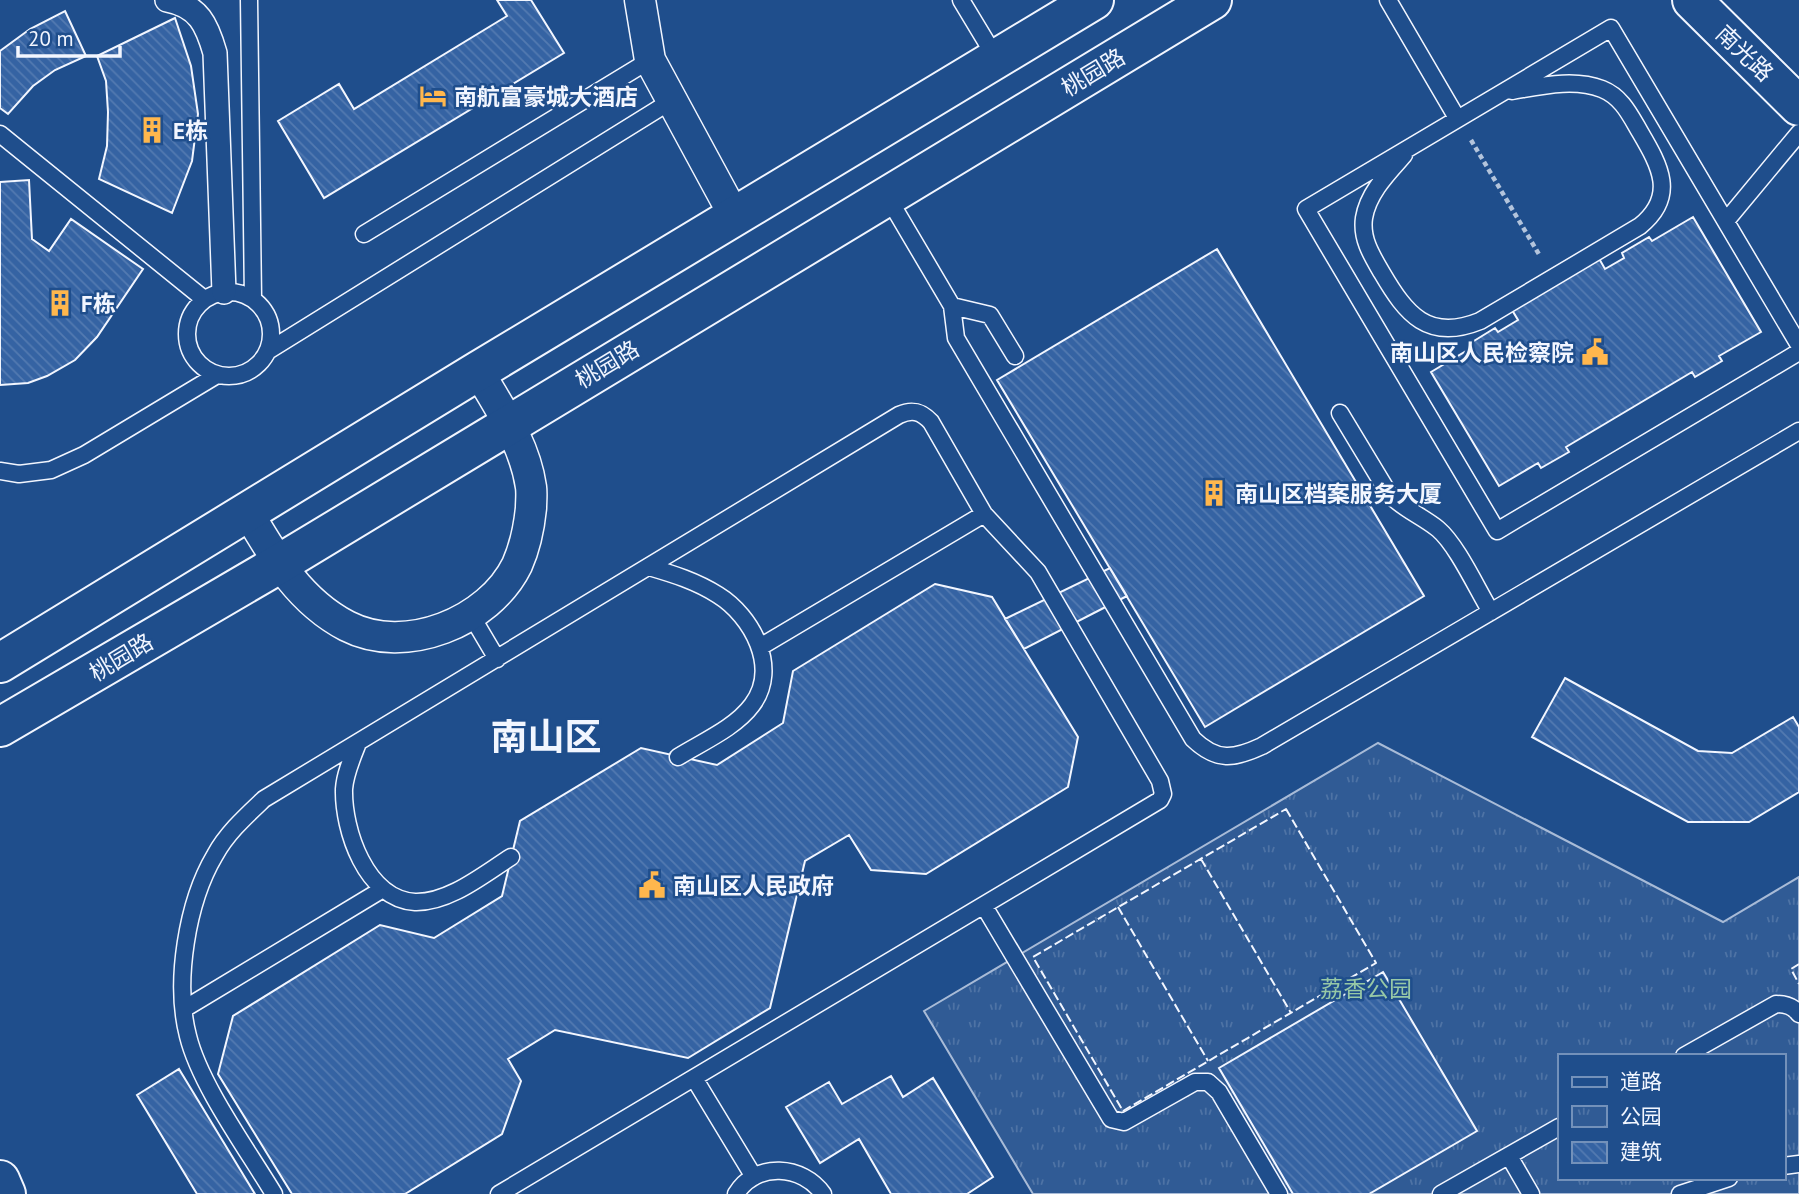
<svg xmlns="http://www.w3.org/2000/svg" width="1799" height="1194" font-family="'PT Sans','Noto Sans SC',sans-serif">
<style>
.park{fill:url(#park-tufts);stroke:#a8bbd7;stroke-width:2;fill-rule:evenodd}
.building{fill:url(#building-back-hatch);stroke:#f2f6ff;stroke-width:2}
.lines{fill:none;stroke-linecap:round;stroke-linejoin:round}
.service-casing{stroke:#f2f6ff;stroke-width:19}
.pedestrian-casing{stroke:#f2f6ff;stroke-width:26}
.minor-casing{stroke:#f2f6ff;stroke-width:33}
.tertiary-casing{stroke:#f2f6ff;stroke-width:42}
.secondary-casing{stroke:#f2f6ff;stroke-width:42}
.path{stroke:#b3c4dc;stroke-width:4.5;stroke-dasharray:5 3.5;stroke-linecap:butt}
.service{stroke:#1f4e8c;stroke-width:16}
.pedestrian{stroke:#1f4e8c;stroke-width:23}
.minor{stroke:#1f4e8c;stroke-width:30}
.tertiary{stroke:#1f4e8c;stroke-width:38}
.secondary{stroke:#1f4e8c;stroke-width:38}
.fence{stroke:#f2f6ff;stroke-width:2;stroke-dasharray:9 3.5;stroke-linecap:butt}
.labels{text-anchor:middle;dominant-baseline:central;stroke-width:5;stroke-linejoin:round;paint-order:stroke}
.street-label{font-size:23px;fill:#f2f6ff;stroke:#1f4e8c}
.poi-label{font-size:23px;font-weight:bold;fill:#f2f6ff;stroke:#1f4e8c;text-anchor:start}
.park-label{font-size:23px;fill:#97c8a6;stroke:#1f4e8c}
.town-label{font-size:37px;font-weight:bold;fill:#f2f6ff;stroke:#1f4e8c}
</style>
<defs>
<pattern id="park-tufts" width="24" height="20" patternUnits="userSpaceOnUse" patternTransform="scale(1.75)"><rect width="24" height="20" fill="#305b95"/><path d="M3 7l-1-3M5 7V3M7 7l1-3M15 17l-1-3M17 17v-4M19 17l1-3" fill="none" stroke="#4e73a5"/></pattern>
<pattern id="building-back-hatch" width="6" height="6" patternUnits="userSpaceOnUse" patternTransform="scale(1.75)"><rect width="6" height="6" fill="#3563a3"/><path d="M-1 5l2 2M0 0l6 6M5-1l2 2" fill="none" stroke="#537ab1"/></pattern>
</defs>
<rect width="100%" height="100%" fill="#1f4e8c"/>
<path class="park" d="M 1378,743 L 1723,922 L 1799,877 L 1799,1194 L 1033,1194 L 924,1011 ZM 1559,1056 L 1783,1056 L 1783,1178 L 1559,1178 Z"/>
<path class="building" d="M 497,0 L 531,0 L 564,53 L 324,198 L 278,121 L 339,84 L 354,109 L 507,16 Z
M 65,11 L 86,56 L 55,70 L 33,86 L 8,114 L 0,108 L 0,51 L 30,29 Z
M 175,18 L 191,66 L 198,114 L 192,161 L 172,213 L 99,179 L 107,146 L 108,112 L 106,81 L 97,56 Z
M 29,180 L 32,239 L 49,251 L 71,219 L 143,269 L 97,337 L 75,360 L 47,376 L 28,383 L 0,385 L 0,182 Z
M 1693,217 L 1761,332 L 1719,356 L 1722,361 L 1695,377 L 1692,372 L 1566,447 L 1569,452 L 1541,468 L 1538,463 L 1499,486 L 1431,372 L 1471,348 L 1469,344 L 1495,328 L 1498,332 L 1518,320 L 1506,300 L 1593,248 L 1605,269 L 1624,258 L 1622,253 L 1649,237 L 1652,241 Z
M 1217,249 L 1424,596 L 1205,727 L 997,380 Z
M 1110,568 L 1127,596 L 1024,649 L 1005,619 Z
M 935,584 L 992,597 L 1078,737 L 1068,787 L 926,874 L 871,870 L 849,835 L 805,861 L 770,1008 L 688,1058 L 555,1030 L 508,1059 L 521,1081 L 502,1134 L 405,1194 L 292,1194 L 218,1074 L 233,1016 L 380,925 L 434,938 L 502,896 L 520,821 L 641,748 L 717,765 L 783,723 L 793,671 Z
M 1565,678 L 1698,751 L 1732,753 L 1793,717 L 1799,727 L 1799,792 L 1749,822 L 1688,822 L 1532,737 Z
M 1383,972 L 1477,1131 L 1369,1194 L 1293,1194 L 1219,1068 Z
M 179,1069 L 255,1194 L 197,1194 L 137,1095 Z
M 891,1076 L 903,1097 L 933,1078 L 993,1177 L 967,1194 L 891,1194 L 859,1139 L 820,1163 L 786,1107 L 829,1082 L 842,1104 Z"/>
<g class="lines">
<defs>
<path id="service" d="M 249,0 L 253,299
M 961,0 L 996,58
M 1388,0 L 1457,118
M 0,134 L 204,299
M 1404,155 C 1388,173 1368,193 1364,218 C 1361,239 1372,256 1382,273 C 1406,314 1428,342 1480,321 L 1640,226 C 1677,196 1660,166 1640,132 C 1630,115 1622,97 1602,89 C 1574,78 1541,86 1512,91
M 887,196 L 952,306 L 956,338 L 1193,739 C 1217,762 1234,759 1262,746 L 1799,431
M 1726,221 L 1799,133
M 364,234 L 650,60
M187 334a42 42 0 1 1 84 0a42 42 0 1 1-84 0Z
M 952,306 L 990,315 L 1015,356
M 1799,345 L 1611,28 L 1306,209 L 1497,531 L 1799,352
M 268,351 L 671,101
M 1340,413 L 1389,494 C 1403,509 1422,516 1438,529 C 1457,545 1477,589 1491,612
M 0,471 L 19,474 L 51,470 L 84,455 L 217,375
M 649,567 C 673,574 696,581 718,595 C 752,616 780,668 752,705 C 735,728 702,742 678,757
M 471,615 L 497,659
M 760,647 L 984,514
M 358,743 C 352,758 345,774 344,789 C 343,830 366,899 415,902 C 449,903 484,874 511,857
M 984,906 L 1111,1119 L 1124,1122 L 1195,1082 L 1208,1082 L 1219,1092 L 1279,1194
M 184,1009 L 383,889
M 1684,1056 L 1776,1004 C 1786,1004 1793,1006 1799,1014
M 694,1078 L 754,1177
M 1509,1156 L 1531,1194
M 1783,1166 L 1799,1164
M 274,1194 C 247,1149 200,1085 188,1036 C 174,982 187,902 215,855 C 227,833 246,816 264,799 L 899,415 C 912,409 921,411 931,422 L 984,514 L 1038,572 L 1160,781 L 1163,794 L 1160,800 L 499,1194
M 736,1194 C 756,1161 803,1165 823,1194
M 1441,1194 L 1559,1127
M 1680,1194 L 1729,1178"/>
<path id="pedestrian" d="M 167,0 C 199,6 207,25 215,53 L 224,292"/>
<path id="minor" d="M 640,0 L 650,60 L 735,217
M 247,511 C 274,557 299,601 347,626 C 405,656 489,622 517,565 C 525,547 529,528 531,508 C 531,501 532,494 531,487 C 525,444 499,407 478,371"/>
<path id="tertiary" d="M 1692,0 L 1799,106"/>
<path id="secondary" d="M 0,663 L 478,371 L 1094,0
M 0,727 L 279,564 L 1212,0
M 0,1180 L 6,1194"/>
</defs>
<use href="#service" class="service-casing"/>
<use href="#pedestrian" class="pedestrian-casing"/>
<use href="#minor" class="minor-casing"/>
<use href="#tertiary" class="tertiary-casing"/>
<use href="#secondary" class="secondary-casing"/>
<path class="path" d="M 1471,140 L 1540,256"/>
<use href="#service" class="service"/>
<use href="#pedestrian" class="pedestrian"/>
<use href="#minor" class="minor"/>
<use href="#tertiary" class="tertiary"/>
<use href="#secondary" class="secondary"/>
<path class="fence" d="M 1286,809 L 1376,963 L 1123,1111 L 1033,957 Z
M 1201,859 L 1291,1013
M 1118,907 L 1208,1061
M 1799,964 L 1791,969 L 1799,984"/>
</g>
<defs>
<symbol id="hotel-bare" viewBox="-9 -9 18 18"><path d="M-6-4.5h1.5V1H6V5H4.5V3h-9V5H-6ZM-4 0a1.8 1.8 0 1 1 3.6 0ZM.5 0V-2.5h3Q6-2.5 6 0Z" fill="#ffb74d" stroke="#1f4e8c" stroke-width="2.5" paint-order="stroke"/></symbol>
<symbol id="building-bare" viewBox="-9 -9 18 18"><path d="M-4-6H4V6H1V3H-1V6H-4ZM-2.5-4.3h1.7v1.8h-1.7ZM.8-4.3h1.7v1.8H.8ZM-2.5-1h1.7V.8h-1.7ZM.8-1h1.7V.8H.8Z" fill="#ffb74d" stroke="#1f4e8c" stroke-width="2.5" paint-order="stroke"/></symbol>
<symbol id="civic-bare" viewBox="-9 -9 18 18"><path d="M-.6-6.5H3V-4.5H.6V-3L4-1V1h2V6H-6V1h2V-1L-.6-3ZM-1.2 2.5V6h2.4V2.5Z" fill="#ffb74d" stroke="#1f4e8c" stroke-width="2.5" paint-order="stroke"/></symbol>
</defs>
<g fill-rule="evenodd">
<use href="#hotel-bare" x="414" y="77" width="38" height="38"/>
<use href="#building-bare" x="133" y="111" width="38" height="38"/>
<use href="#building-bare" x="41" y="284" width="38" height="38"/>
<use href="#civic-bare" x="1576" y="333" width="38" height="38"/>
<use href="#building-bare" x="1195" y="474" width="38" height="38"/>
<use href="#civic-bare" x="633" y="866" width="38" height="38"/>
</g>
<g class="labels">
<g class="street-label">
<text transform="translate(1745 53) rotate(44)">南光路</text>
<text transform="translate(1093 72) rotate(-31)">桃园路</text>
<text transform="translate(607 364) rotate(-31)">桃园路</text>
<text transform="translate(121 657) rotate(-31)">桃园路</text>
</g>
<g class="poi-label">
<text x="454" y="96">南航富豪城大酒店</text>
<text x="173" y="130">E栋</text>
<text x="81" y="303">F栋</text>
<text x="1574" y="352" text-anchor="end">南山区人民检察院</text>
<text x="1235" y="493">南山区档案服务大厦</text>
<text x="673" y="885">南山区人民政府</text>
</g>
<g class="park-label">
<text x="1366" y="988">荔香公园</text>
</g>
<g class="town-label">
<text x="546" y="736">南山区</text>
</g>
</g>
<rect x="1558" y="1054" width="228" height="126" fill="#1f4e8c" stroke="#7391ba" stroke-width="2"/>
<rect x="1572" y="1077" width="35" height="10" fill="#1f4e8c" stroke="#7391ba" stroke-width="2"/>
<text x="1620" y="1089" font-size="21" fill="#f2f6ff">道路</text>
<rect x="1572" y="1106" width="35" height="21" fill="url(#park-tufts)" stroke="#7391ba" stroke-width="2"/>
<text x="1620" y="1124" font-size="21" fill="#f2f6ff">公园</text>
<rect x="1572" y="1142" width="35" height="21" fill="url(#building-back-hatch)" stroke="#7391ba" stroke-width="2"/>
<text x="1620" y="1159" font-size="21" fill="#f2f6ff">建筑</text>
<path d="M18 46v10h102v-10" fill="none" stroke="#f2f6ff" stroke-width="3.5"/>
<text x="28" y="46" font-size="21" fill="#f2f6ff" stroke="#1f4e8c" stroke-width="5" paint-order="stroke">20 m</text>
</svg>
